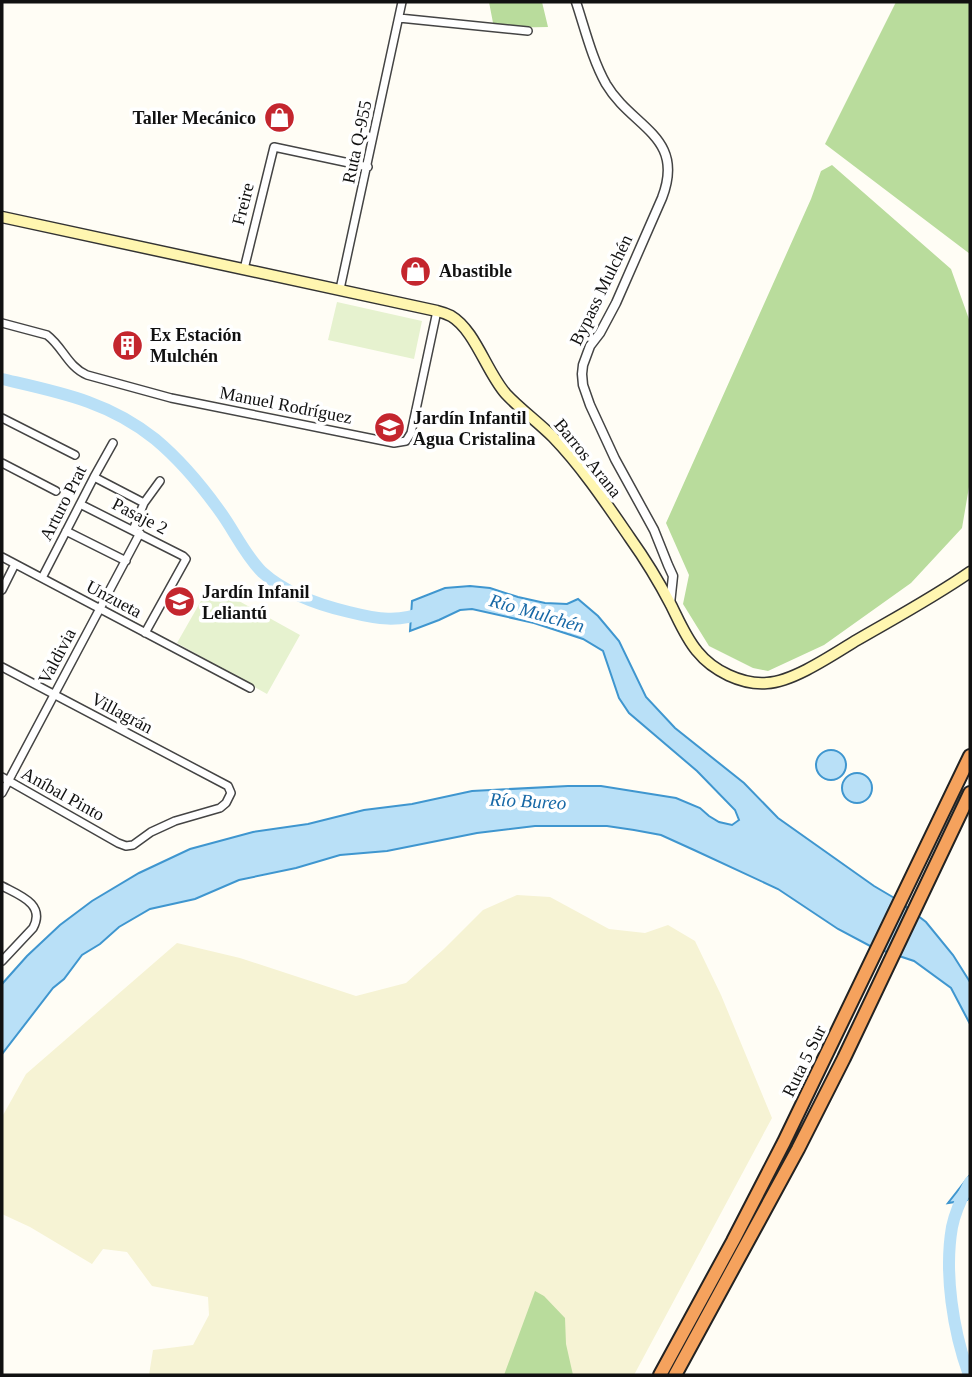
<svg xmlns="http://www.w3.org/2000/svg" width="972" height="1377" font-family="'Times New Roman',serif">
<style>
.farmland{fill:#f6f3d4}
.forest{fill:#b9dc9c}
.pitch{fill:#e6f2cf}
.water{fill:#b9e0f7;stroke:#3f96cf;stroke-width:2}
.lines{fill:none;stroke-linecap:round;stroke-linejoin:round}
.river{stroke:#b9e0f7;stroke-width:12}
.minor-casing{stroke:#444;stroke-width:10}
.tertiary-casing{stroke:#444;stroke-width:11}
.secondary-casing{stroke:#333;stroke-width:13}
.motorway-casing{stroke:#222;stroke-width:16}
.minor{stroke:#fff;stroke-width:7}
.tertiary{stroke:#fff;stroke-width:8}
.secondary{stroke:#fff6b0;stroke-width:10}
.motorway{stroke:#f5a25d;stroke-width:12}
.labels{text-anchor:middle;dominant-baseline:central;stroke-width:7;stroke-linejoin:round;paint-order:stroke}
.poi-label{font-size:18px;font-weight:bold;fill:#111;stroke:#fff;text-anchor:start}
.street-label{font-size:18px;fill:#111;stroke:#fff}
.water-label{font-size:19px;font-style:italic;fill:#1768a6;stroke:#fff}
</style>
<rect width="100%" height="100%" fill="#fffdf5"/>
<path class="farmland" d="M 517,895 L 550,897 L 609,929 L 645,933 L 668,925 L 695,941 L 721,995 L 772,1118 L 634,1375 L 149,1375 L 153,1350 L 193,1345 L 209,1315 L 208,1297 L 152,1286 L 127,1252 L 103,1249 L 92,1264 L 30,1227 L 2,1214 L 2,1117 L 26,1074 L 177,943 L 240,958 L 356,996 L 406,983 L 444,949 L 483,910 Z"/>
<path class="forest" d="M 489,2 L 542,2 L 548,27 L 494,28 Z
M 896,2 L 970,2 L 970,254 L 825,144 Z
M 832,165 L 951,269 L 970,322 L 970,481 L 962,528 L 911,583 L 824,645 L 768,671 L 753,668 L 709,646 L 683,604 L 689,575 L 666,523 L 811,199 L 821,171 Z
M 535,1291 L 544,1296 L 565,1318 L 566,1344 L 573,1375 L 504,1375 Z"/>
<path class="pitch" d="M 337,302 L 422,321 L 414,359 L 328,340 Z
M 210,585 L 300,635 L 267,694 L 177,643 Z"/>
<path class="water" d="M 470,586 L 490,588 L 518,597 L 545,603 L 567,604 L 578,599 L 598,616 L 619,641 L 646,697 L 675,728 L 744,783 L 778,818 L 874,886 L 896,899 L 926,922 L 953,955 L 970,982 L 970,1024 L 951,988 L 914,961 L 872,947 L 838,929 L 778,889 L 694,850 L 661,835 L 634,830 L 607,826 L 535,826 L 477,833 L 387,851 L 340,855 L 296,868 L 239,880 L 195,899 L 150,909 L 119,927 L 100,944 L 82,955 L 64,979 L 53,988 L 2,1054 L 2,984 L 27,956 L 60,925 L 92,901 L 139,873 L 190,849 L 253,832 L 308,824 L 364,810 L 412,804 L 472,791 L 568,786 L 601,786 L 676,798 L 700,808 L 709,816 L 719,822 L 732,825 L 739,820 L 735,810 L 697,771 L 629,713 L 619,698 L 603,651 L 583,639 L 534,623 L 472,609 L 460,610 L 439,620 L 410,631 L 412,601 L 445,588 Z
M816 765a15 15 0 1 1 30 0a15 15 0 1 1-30 0Z
M842 788a15 15 0 1 1 30 0a15 15 0 1 1-30 0Z
M 970,1175 L 970,1196 L 967,1200 L 948,1203 Z"/>
<g class="lines">
<path class="river" d="M 2,379 C 58,392 108,401 155,439 C 179,459 201,485 219,510 C 234,530 244,554 262,572 C 285,593 319,605 349,612 C 377,619 399,623 427,611
M 969,1375 C 953,1331 944,1273 952,1227 C 955,1212 963,1195 970,1182"/>
<defs>
<path id="minor" d="M 399,18 L 528,31
M 244,269 L 274,147 L 368,167
M 340,289 L 402,2
M 2,323 L 47,335 C 63,347 68,367 87,375 L 171,398 L 394,443 L 406,441 L 411,433 L 437,311
M 2,418 L 75,455
M 2,463 L 56,491
M 94,477 L 144,503
M 80,504 L 183,556 L 186,559 L 145,633
M 133,530 L 144,503 L 160,481
M 66,531 L 126,561
M 2,557 L 250,688
M 42,578 L 94,477 L 113,443
M 2,590 L 15,564
M 2,667 L 228,786 L 231,793 L 226,803 L 220,808 L 175,821 L 151,832 L 133,845 L 126,846 L 118,843 L 2,777
M 2,793 L 140,533
M 2,886 C 19,895 46,904 33,928 L 2,961"/>
<path id="tertiary" d="M 576,2 C 585,29 592,59 606,84 C 632,128 686,136 662,198 L 616,303 L 600,333 L 590,346 L 583,365 L 582,374 L 583,385 L 590,405 L 615,459 L 654,530 L 668,565 L 673,576 L 670,604"/>
<path id="secondary" d="M 2,217 L 437,311 C 441,312 447,314 451,316 C 475,330 487,373 506,394 C 520,409 538,422 553,437 C 582,467 606,503 630,538 C 645,559 659,582 671,605 C 679,621 686,638 697,651 C 713,671 742,685 767,683 C 793,682 834,654 857,640 C 895,618 934,597 970,572"/>
<path id="motorway" d="M 660,1375 L 733,1241 L 784,1142 L 970,756
M 675,1375 L 798,1149 L 844,1058 L 970,793"/>
</defs>
<use href="#minor" class="minor-casing"/>
<use href="#tertiary" class="tertiary-casing"/>
<use href="#secondary" class="secondary-casing"/>
<use href="#motorway" class="motorway-casing"/>
<use href="#minor" class="minor"/>
<use href="#tertiary" class="tertiary"/>
<use href="#secondary" class="secondary"/>
<use href="#motorway" class="motorway"/>
</g>
<defs>
<symbol id="shop-disc" viewBox="-11 -11 22 22"><circle r="9.5" fill="#c4262e" stroke="#fff"/><path d="M-5-2.5h2.3a2.7 3.5 0 0 1 5.4 0H5L5.5 6h-11ZM-1.5-2.5h3a1.5 2.3 0 0 0-3 0Z" fill="#fff"/></symbol>
<symbol id="building-disc" viewBox="-11 -11 22 22"><circle r="9.5" fill="#c4262e" stroke="#fff"/><path d="M-4-6H4V6H1V3H-1V6H-4ZM-2.5-4.3h1.7v1.8h-1.7ZM.8-4.3h1.7v1.8H.8ZM-2.5-1h1.7V.8h-1.7ZM.8-1h1.7V.8H.8Z" fill="#fff"/></symbol>
<symbol id="school-disc" viewBox="-11 -11 22 22"><circle r="9.5" fill="#c4262e" stroke="#fff"/><path d="M0-5L7-2L0 1L-7-2ZM-4 1L0 2.5L4 1V4Q0 6-4 4Z" fill="#fff"/></symbol>
</defs>
<g fill-rule="evenodd">
<use href="#shop-disc" x="262" y="100" width="35" height="35"/>
<use href="#shop-disc" x="398" y="254" width="35" height="35"/>
<use href="#building-disc" x="110" y="328" width="35" height="35"/>
<use href="#school-disc" x="372" y="410" width="35" height="35"/>
<use href="#school-disc" x="162" y="584" width="35" height="35"/>
</g>
<g class="labels">
<g class="poi-label">
<text x="256" y="118" text-anchor="end">Taller Mecánico</text>
<text x="439" y="271">Abastible</text>
<text x="150" y="335">Ex Estación<tspan x="150" dy="21">Mulchén</tspan></text>
<text x="413" y="418">Jardín Infantil<tspan x="413" dy="21">Agua Cristalina</tspan></text>
<text x="202" y="592">Jardín Infanil<tspan x="202" dy="21">Leliantú</tspan></text>
</g>
<g class="street-label">
<text transform="translate(357 142) rotate(-78)">Ruta Q-955</text>
<text transform="translate(243 204) rotate(-76)">Freire</text>
<text transform="translate(601 290) rotate(-64)">Bypass Mulchén</text>
<text transform="translate(286 405) rotate(11)">Manuel Rodríguez</text>
<text transform="translate(588 458) rotate(51)">Barros Arana</text>
<text transform="translate(63 503) rotate(-63)">Arturo Prat</text>
<text transform="translate(140 516) rotate(27)">Pasaje 2</text>
<text transform="translate(114 599) rotate(28)">Unzueta</text>
<text transform="translate(57 656) rotate(-62)">Valdivia</text>
<text transform="translate(122 713) rotate(28)">Villagrán</text>
<text transform="translate(63 794) rotate(29)">Aníbal Pinto</text>
<text transform="translate(804 1061) rotate(-64)">Ruta 5 Sur</text>
</g>
<g class="water-label">
<text transform="translate(537 613) rotate(16)">Río Mulchén</text>
<text transform="translate(528 801) rotate(3)">Río Bureo</text>
</g>
</g>
<rect width="972" height="1377" fill="none" stroke="#111111" stroke-width="7"/>
</svg>
